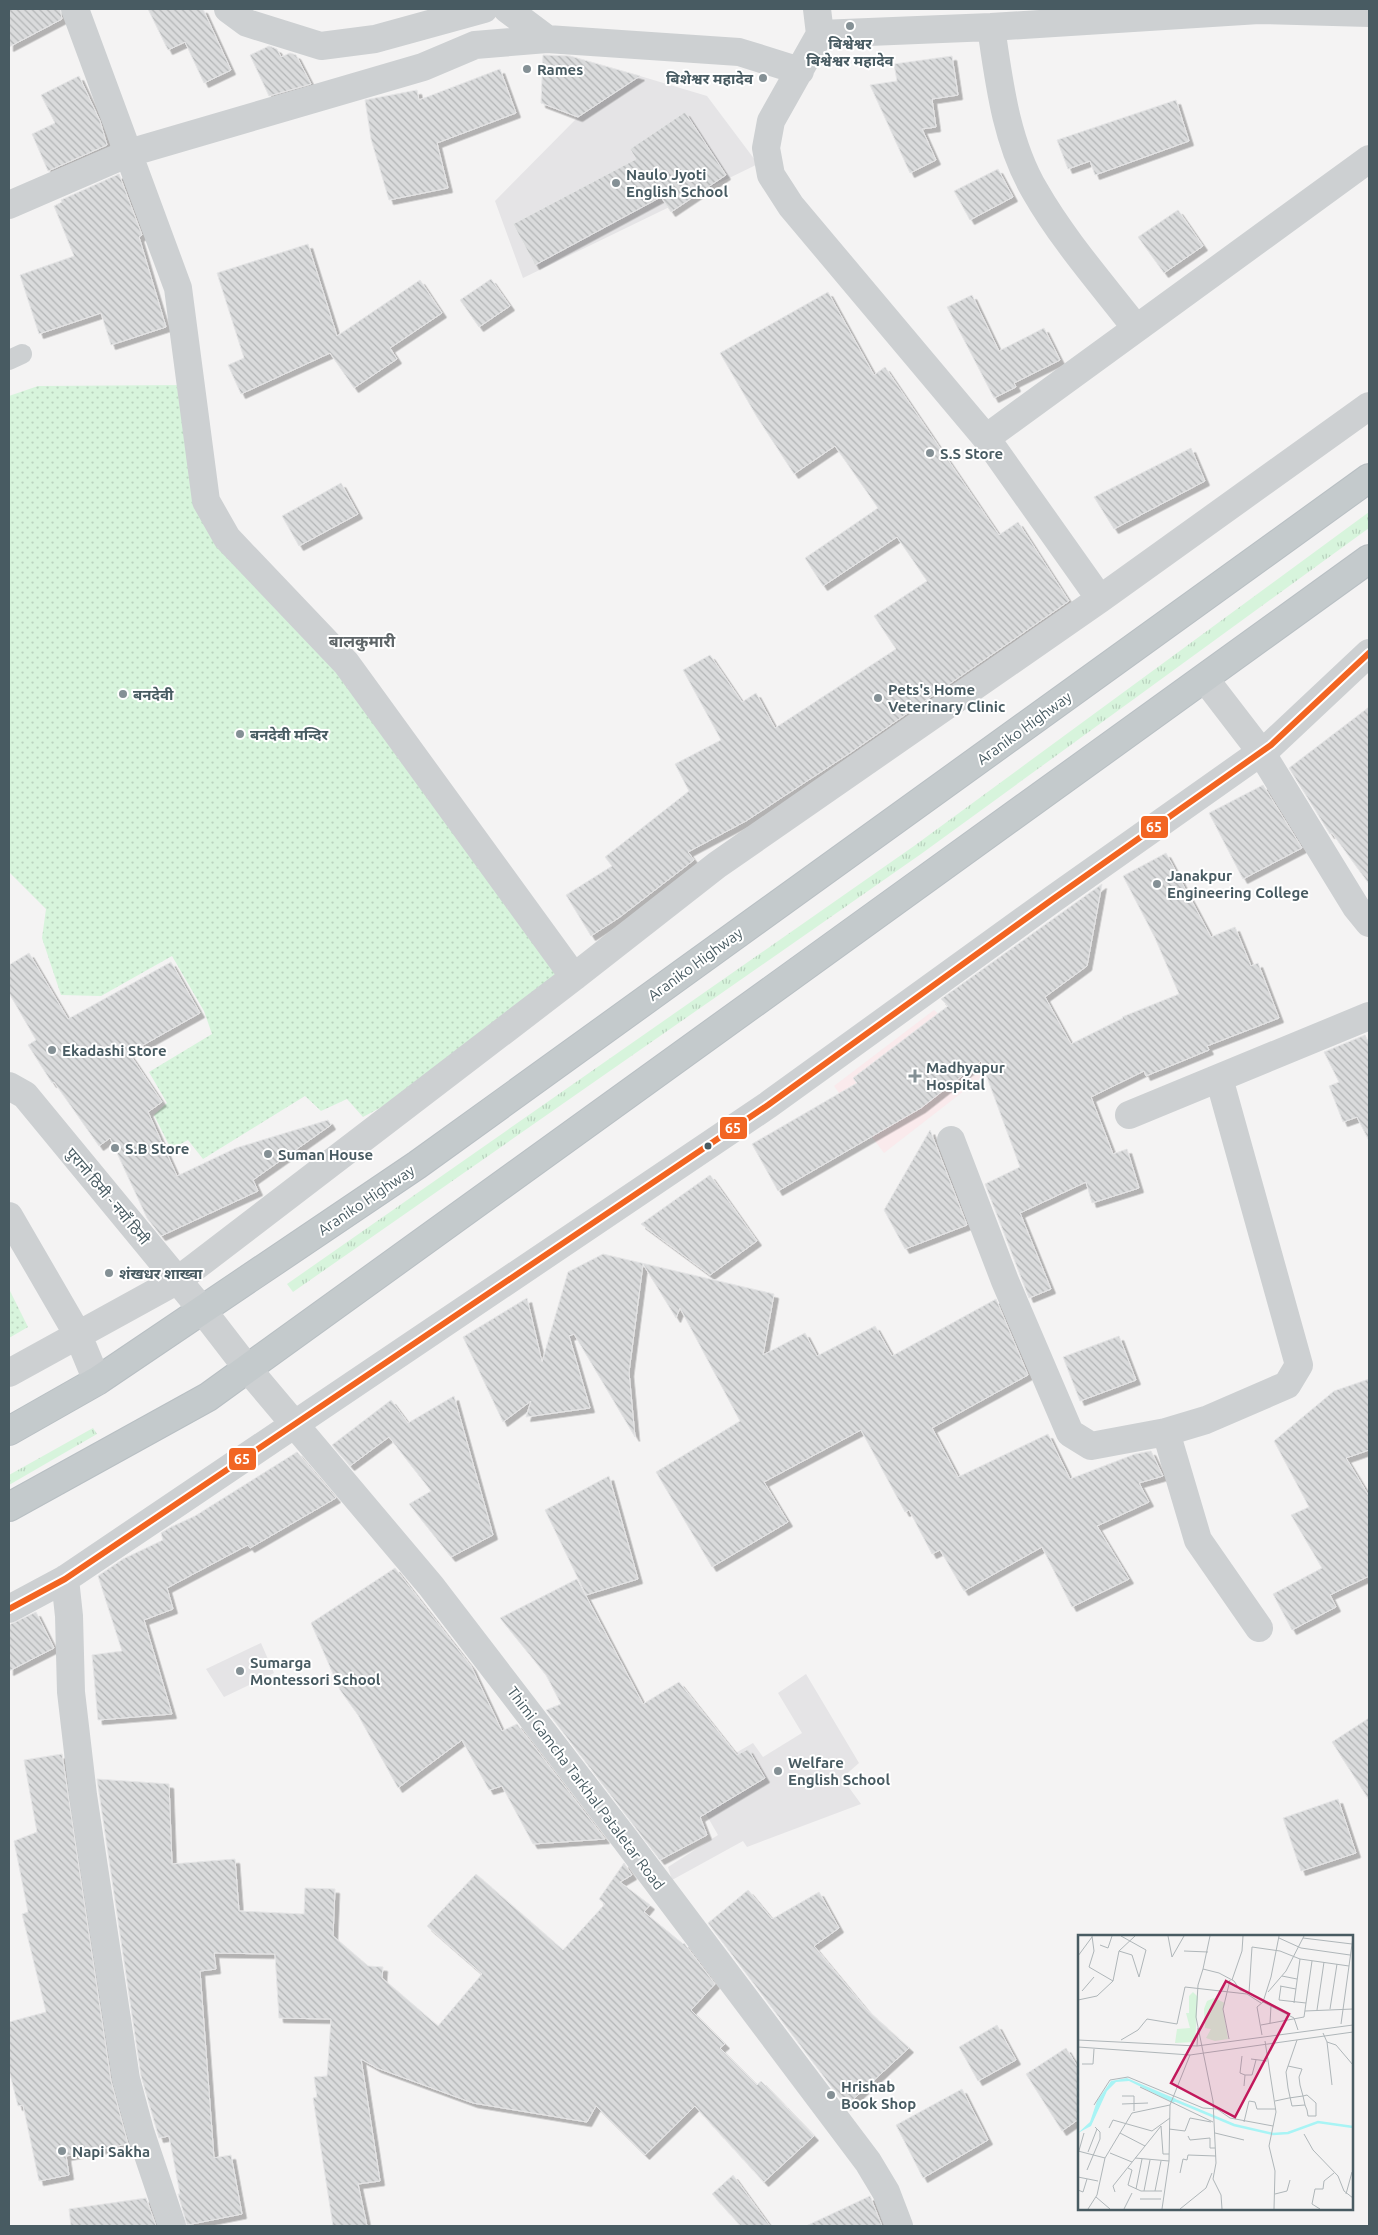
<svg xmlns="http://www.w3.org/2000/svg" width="1378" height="2235" font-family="Ubuntu,'Noto Sans Devanagari',sans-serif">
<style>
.education{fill:#e5e4e6}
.medical{fill:#faeaec}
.grass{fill:url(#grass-tufts)}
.park{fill:url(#park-dots)}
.building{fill:url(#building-back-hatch);stroke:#e5e5e6;filter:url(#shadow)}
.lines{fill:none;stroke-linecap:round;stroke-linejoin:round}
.trunk-casing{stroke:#b8bfc3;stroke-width:30}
.service{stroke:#cdd0d2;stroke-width:20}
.minor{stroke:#cdd0d2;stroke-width:28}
.tertiary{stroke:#cdd0d2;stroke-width:28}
.trunk{stroke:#c4cacc;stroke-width:28}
.bus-1-casing{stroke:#fff;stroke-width:10}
.bus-1{stroke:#f26522;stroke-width:6}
.poi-dot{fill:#849095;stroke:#fff;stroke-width:2}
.bus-dot{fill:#485b62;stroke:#fff;stroke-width:2}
.labels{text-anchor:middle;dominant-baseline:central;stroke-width:4;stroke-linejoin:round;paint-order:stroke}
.poi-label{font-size:15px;font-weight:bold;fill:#485b62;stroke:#fff;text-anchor:start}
.street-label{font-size:15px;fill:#485b62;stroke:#fff}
.neighbourhood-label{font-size:16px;font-weight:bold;fill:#5e6568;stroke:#fff}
.inset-river{fill:none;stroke:#a8f4f5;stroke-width:2.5}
.inset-road{fill:none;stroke:#afb6b9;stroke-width:1}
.view{fill:#c2185b;fill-opacity:0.15;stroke:#c2185b;stroke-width:2.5}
.inset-edge{fill:none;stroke:#485b62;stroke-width:2.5}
.line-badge{stroke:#fff;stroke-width:2}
.badge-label{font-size:14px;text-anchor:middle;font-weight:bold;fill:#fff}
</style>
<defs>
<pattern id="grass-tufts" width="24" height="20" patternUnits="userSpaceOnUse" patternTransform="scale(1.25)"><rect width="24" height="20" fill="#d7f4dc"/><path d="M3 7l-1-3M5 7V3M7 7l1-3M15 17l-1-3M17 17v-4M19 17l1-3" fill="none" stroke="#bad3bf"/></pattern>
<pattern id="park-dots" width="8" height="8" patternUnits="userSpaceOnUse" patternTransform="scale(1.25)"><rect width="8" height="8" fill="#d7f4dc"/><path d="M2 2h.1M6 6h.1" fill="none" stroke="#bad3bf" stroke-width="1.8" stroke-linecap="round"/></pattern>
<pattern id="building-back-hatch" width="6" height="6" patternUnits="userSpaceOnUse" patternTransform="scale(1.25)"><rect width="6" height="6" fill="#dadbdc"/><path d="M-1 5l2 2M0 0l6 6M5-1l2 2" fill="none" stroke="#b3b5b6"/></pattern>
<filter id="shadow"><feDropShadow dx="4.5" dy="4.5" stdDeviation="0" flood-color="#0004"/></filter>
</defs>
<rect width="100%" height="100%" fill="#f4f3f3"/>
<path class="education" d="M 640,76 L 707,96 L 758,164 L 523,278 L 495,201 L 578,117 Z
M 261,1643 L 274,1673 L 224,1697 L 206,1669 Z
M 806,1674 L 859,1763 L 842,1778 L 861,1804 L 747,1847 L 743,1841 L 672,1880 L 668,1867 L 718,1835 L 687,1781 L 753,1743 L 763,1757 L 802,1733 L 778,1693 Z"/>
<path class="medical" d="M 934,1010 L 996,1066 L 884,1153 L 834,1086 Z"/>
<path class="grass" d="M 1369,512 L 1369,528 L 921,854 L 293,1292 L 287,1284 L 914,846 Z
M 93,1428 L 97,1434 L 9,1485 L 9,1475 Z"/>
<path class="park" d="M 186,385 L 196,506 L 335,669 L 561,972 L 454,1068 L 363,1117 L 347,1099 L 321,1111 L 305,1096 L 203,1159 L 188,1140 L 171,1149 L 154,1115 L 167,1103 L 149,1072 L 212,1034 L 204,1011 L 172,956 L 101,996 L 61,995 L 42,938 L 46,909 L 9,872 L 9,396 L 38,386 Z
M 9,1289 L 28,1327 L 9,1338 Z"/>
<path class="building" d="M 9,9 L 60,9 L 62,19 L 9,47 Z
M 148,9 L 203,9 L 231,70 L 204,83 L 185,42 L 168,50 Z
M 269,46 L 277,49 L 281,57 L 290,53 L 296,55 L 311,84 L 269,96 L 250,55 Z
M 543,55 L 570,56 L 640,76 L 578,117 L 541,103 Z
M 952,56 L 958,95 L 932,99 L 936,127 L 922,129 L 936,160 L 910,173 L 870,85 L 897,81 L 894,64 Z
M 500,69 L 516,113 L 437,143 L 448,188 L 389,200 L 371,139 L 365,100 L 417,90 L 419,100 Z
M 79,76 L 100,121 L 107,145 L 48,171 L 32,134 L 55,123 L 41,95 Z
M 1176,100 L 1189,141 L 1095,175 L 1090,161 L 1068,169 L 1057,140 Z
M 685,112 L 726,175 L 671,212 L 661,197 L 535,265 L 513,224 L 636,159 L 630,149 Z
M 998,169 L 1013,197 L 970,220 L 954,191 Z
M 119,174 L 142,235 L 139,237 L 166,327 L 111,345 L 101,313 L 39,334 L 20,275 L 74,256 L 54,206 L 62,202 L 61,200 Z
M 1178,210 L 1203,246 L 1164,273 L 1138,237 Z
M 308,244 L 337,336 L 420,280 L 442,313 L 390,348 L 397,359 L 354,388 L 330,353 L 241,394 L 228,365 L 244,358 L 217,273 Z
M 491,279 L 510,306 L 479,327 L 460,300 Z
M 828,292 L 874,375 L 885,367 L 999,535 L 1018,522 L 1069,601 L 850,753 L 746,821 L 688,852 L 694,860 L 620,917 L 591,936 L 566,895 L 612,866 L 605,857 L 689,791 L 675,764 L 721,740 L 683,670 L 710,655 L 742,702 L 756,693 L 775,728 L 896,649 L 874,616 L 927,581 L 897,537 L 823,586 L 805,558 L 878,508 L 835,446 L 794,474 L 757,417 L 720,353 Z
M 972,295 L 999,351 L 1044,328 L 1060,360 L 1014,383 L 1016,387 L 994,398 L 947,307 Z
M 1191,448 L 1205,481 L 1114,529 L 1094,497 Z
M 341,483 L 358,514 L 299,546 L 282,516 Z
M 1369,707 L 1369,884 L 1332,833 L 1330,834 L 1289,768 Z
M 1263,785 L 1302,848 L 1243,879 L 1209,813 Z
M 1166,853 L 1211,937 L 1235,927 L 1251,966 L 1258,963 L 1279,1018 L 1207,1046 L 1209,1050 L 1146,1076 L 1144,1071 L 1091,1097 L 1113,1154 L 1127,1149 L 1139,1188 L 1092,1203 L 1086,1182 L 1020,1213 L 1051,1289 L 1029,1298 L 985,1184 L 1020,1167 L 981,1061 L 921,1108 L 778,1191 L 752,1144 L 857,1083 L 853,1078 L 948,1006 L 941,999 L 1102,884 L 1087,966 L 1045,997 L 1071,1044 L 1123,1018 L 1122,1017 L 1179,994 L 1155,938 L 1123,876 Z
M 29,953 L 68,1019 L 171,962 L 200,1013 L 129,1053 L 162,1102 L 148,1112 L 177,1176 L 236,1148 L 328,1120 L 331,1125 L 253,1180 L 258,1191 L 161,1236 L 147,1218 L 110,1138 L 99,1146 L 54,1082 L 52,1083 L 28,1045 L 36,1040 L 9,993 L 9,965 Z
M 1365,1035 L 1369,1043 L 1369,1141 L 1357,1117 L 1343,1122 L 1329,1086 L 1339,1082 L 1324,1052 Z
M 930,1130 L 967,1225 L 905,1249 L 884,1210 Z
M 710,1175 L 757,1241 L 710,1275 L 641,1224 Z
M 603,1254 L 774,1294 L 763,1355 L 805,1333 L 817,1356 L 875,1326 L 892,1356 L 996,1299 L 1028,1375 L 932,1428 L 958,1477 L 1048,1434 L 1070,1479 L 1135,1454 L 1151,1451 L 1163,1476 L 1139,1483 L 1149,1502 L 1097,1526 L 1129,1579 L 1072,1607 L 1042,1547 L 964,1591 L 940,1550 L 932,1554 L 909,1510 L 905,1512 L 861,1430 L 764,1482 L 788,1522 L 712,1567 L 656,1472 L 740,1421 L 680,1308 L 676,1318 L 643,1264 L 629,1372 L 635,1437 L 574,1334 L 569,1336 L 590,1408 L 526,1417 L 531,1401 L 503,1422 L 463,1337 L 527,1298 L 542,1362 L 568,1272 Z
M 1119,1336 L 1136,1380 L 1080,1401 L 1063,1357 Z
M 1369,1379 L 1369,1450 L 1346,1458 L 1369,1496 L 1369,1576 L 1330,1595 L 1336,1607 L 1292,1630 L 1273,1594 L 1322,1568 L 1291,1515 L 1309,1507 L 1274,1441 L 1334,1391 Z
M 454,1396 L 493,1535 L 451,1557 L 409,1504 L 431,1491 L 389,1437 L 350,1466 L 332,1445 L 391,1400 L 408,1423 Z
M 297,1452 L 336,1498 L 250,1548 L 248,1545 L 167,1588 L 173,1609 L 144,1620 L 172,1714 L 98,1720 L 92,1655 L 122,1651 L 98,1576 L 123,1559 L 163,1540 L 161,1533 L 171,1527 L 195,1516 Z
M 609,1476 L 638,1579 L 586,1595 L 545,1510 Z
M 395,1568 L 471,1666 L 502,1731 L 517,1724 L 605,1839 L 533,1844 L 502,1786 L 489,1790 L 462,1740 L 398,1788 L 358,1715 L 340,1690 L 311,1623 Z
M 577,1579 L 643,1704 L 679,1682 L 737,1755 L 748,1749 L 765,1778 L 700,1817 L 707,1835 L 660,1860 L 546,1710 L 561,1704 L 546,1675 L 500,1618 Z
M 36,1612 L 54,1648 L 9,1671 L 9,1625 Z
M 1369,1718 L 1369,1800 L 1332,1742 Z
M 62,1754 L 111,2081 L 128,2144 L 66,2156 L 69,2175 L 39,2181 L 23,2105 L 18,2106 L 9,2070 L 9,2022 L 46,2012 L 22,1914 L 28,1912 L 14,1841 L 37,1832 L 24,1760 Z
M 97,1779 L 169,1784 L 172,1864 L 235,1859 L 239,1911 L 304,1914 L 305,1888 L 335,1889 L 333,1936 L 368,1966 L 383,1967 L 382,1978 L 438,2026 L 482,1974 L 427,1926 L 476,1874 L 563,1950 L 605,1904 L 599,1899 L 624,1863 L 632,1875 L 620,1882 L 650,1905 L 644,1912 L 683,1944 L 684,1943 L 715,1984 L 691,2010 L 725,2044 L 720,2048 L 757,2085 L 761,2081 L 814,2136 L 764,2182 L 695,2106 L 645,2155 L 596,2106 L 587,2122 L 473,2103 L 377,2068 L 361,2059 L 380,2181 L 358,2184 L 367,2226 L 333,2226 L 313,2098 L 317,2097 L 314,2077 L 327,2076 L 331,2019 L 279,2018 L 275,1954 L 214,1953 L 216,1969 L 200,1971 L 214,2158 L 231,2155 L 242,2214 L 187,2225 L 178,2194 L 180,2194 L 169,2136 L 159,2138 L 141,2076 Z
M 1338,1799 L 1356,1853 L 1301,1871 L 1283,1818 Z
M 748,1890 L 772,1919 L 819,1892 L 839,1928 L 814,1946 L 867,2010 L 909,2048 L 846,2106 L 708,1923 Z
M 997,2025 L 1016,2060 L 978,2081 L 959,2047 Z
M 1066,2048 L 1079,2069 L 1079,2119 L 1062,2131 L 1026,2074 Z
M 962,2089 L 988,2140 L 923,2178 L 896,2125 Z
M 733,2175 L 770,2226 L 741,2226 L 712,2194 Z
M 870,2196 L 882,2226 L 806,2226 Z
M 146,2198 L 156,2226 L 71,2226 L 69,2209 Z"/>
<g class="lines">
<defs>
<path id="trunk" d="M 9,1431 L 97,1381 L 417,1165 L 1369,478
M 9,1507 L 208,1397 L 1369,559"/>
</defs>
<use href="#trunk" class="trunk-casing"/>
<path class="service" d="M 9,360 L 22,354"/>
<path class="minor" d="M 75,9 L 178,288 L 206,501 L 227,538 L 346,663 L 574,977
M 228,9 L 247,23 L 321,46 L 375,39 L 484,9
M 507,9 L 547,39
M 817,9 L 820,34 L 771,121 L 766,148 L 771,175 L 791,206 L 986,438 L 1100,599
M 991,27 C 999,82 1006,142 1035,191 C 1063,240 1102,284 1136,328
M 820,34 L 991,27 L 1259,10 L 1369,13
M 9,205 L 129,153 L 423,67 L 475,45 L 547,39 L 739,52 L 800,71
M 986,438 L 1369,159
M 1219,1078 L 1299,1365 L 1287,1385 L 1206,1420 L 1166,1432 L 1198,1540 L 1259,1628
M 9,1086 L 25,1095 L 203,1311 L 247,1368
M 1129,1115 L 1369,1016
M 951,1140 L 1005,1281 L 1070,1433 L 1091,1446 L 1166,1432
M 9,1216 L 78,1335 L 97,1381
M 9,1373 L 178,1280 L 574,977 L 717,865 L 1100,599 L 1369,406
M 65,1579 L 69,1616 L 71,1692 L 83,1795 L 126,2079 L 140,2131 L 172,2226
M 9,1609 L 65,1579 L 768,1105 L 1053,899 L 1271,745 L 1369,653"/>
<path class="tertiary" d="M 1205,679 L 1261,752 L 1356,907 L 1369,923
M 247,1368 L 431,1586 L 625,1839 L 868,2162 L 886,2192 L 899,2226"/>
<use href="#trunk" class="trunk"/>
<defs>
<path id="bus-1" d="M 9,1609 L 65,1579 L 768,1105 L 1053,899 L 1271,745 L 1369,653"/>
</defs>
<use href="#bus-1" class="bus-1-casing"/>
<use href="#bus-1" class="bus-1"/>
</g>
<g class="poi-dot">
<circle cx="850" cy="26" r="5"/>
<circle cx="527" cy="69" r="5"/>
<circle cx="763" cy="78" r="5"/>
<circle cx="616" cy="183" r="5"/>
<circle cx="930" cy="453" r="5"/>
<circle cx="123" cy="694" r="5"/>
<circle cx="878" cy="698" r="5"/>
<circle cx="240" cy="734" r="5"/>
<circle cx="1157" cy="884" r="5"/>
<circle cx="52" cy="1050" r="5"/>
<path d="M912.5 1068.5h5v5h5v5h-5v5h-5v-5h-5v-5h5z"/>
<circle cx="115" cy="1148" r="5"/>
<circle cx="268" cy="1154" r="5"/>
<circle cx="109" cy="1273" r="5"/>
<circle cx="240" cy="1671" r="5"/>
<circle cx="778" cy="1771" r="5"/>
<circle cx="831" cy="2095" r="5"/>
<circle cx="62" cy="2151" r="5"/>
</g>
<circle class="bus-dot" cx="708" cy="1146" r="4.5"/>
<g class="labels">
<g class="poi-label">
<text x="850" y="43" text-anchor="middle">बिश्वेश्वर<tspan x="850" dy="17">बिश्वेश्वर महादेव</tspan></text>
<text x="537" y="69">Rames</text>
<text x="753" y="78" text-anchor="end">बिशेश्वर महादेव</text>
<text x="626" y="174">Naulo Jyoti<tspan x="626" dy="17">English School</tspan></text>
<text x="940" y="453">S.S Store</text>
<text x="888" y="689">Pets's Home<tspan x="888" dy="17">Veterinary Clinic</tspan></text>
<text x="133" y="694">बनदेवी</text>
<text x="250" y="734">बनदेवी मन्दिर</text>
<text x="1167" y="875">Janakpur<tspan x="1167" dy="17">Engineering College</tspan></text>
<text x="62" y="1050">Ekadashi Store</text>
<text x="926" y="1067">Madhyapur<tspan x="926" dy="17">Hospital</tspan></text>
<text x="125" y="1148">S.B Store</text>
<text x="278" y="1154">Suman House</text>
<text x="119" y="1273">शंखधर शाख्वा</text>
<text x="250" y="1662">Sumarga<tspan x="250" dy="17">Montessori School</tspan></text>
<text x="788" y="1762">Welfare<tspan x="788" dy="17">English School</tspan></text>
<text x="841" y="2086">Hrishab<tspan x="841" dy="17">Book Shop</tspan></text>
<text x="72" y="2151">Napi Sakha</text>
</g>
<g class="street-label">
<text transform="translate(1024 728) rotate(-36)">Araniko Highway</text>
<text transform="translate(695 964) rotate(-36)">Araniko Highway</text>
<text transform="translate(108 1196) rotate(50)">पुरानो ठिमी - नयाँ ठिमी</text>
<text transform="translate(366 1200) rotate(-34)">Araniko Highway</text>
<text transform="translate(586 1788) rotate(53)">Thimi Gamcha Tarkhal Pataletar Road</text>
</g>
<g class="neighbourhood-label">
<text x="362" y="641">बालकुमारी</text>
</g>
</g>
<g transform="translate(1078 1935)">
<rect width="275" height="275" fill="#f4f3f3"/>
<path d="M 115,57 L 120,62 L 117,107 L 97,108 L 99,94 L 112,93 L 108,78 L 111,78 L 111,61 ZM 136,63 L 147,68 L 145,74 L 150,104 L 137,106 L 128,103 L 133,94 L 127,93 L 126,74 L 129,66 Z" fill="#d7f4dc"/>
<path d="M 49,143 L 98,164 L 96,168 L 51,146 L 38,147 L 29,156 L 13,191 L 0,198 L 12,187 L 19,166 L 33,146 Z" fill="#a8f4f5"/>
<path class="inset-river" d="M 94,164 L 156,190 L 195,199 L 210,198 L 240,187 L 275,192"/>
<path class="inset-road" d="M 14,1 L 16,16 L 11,32 L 35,46M 43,1 L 68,15 L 61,42M 90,1 L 94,22M 201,3 L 223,13 L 272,20M 225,3 L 274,9M 22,10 L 30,13 L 34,1M 41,16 L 54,20 L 61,42M 106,16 L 130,17M 0,21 L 14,2M 94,22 L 106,1M 125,34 L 132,1M 204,41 L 219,44M 154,45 L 164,16 L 165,1M 202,51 L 218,54M 203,51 L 201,65 L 228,68M 4,56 L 16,42M 190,57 L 208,36 L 226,1M 171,58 L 174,12 L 202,16 L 222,24 L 271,31M 0,65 L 19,61 L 35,46 L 41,16 L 57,1M 185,67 L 216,83 L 220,95M 216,68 L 222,24M 252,74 L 259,29M 239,75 L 246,27M 227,76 L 275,74M 192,88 L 193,71M 263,89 L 275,2M 183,90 L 226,82 L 234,26M 245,98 L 249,107 L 258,110 L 275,130M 184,100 L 179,72 L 185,67 L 193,42 L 201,1M 151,104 L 145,74 L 152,45M 0,105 L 119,111 L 275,90M 43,105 L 60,95 L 69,84 L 99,89 L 107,52 L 169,59 L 183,68M 219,105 L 208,137 L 210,153 L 214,171 L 227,170M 187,106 L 198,177 L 191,211 L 197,236 L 196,274M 249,107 L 254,150M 119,111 L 120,93M 0,112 L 112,120 L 275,97M 164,121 L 162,138 L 167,140M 173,124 L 189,126M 4,129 L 15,129 L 16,114M 166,151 L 167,140 L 174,140 L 178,125M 62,152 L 135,187M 44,161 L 56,161 L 56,176M 197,166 L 211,163 L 225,161 L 229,160 L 238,168 L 238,181 L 230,181 L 229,175 L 227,170 L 225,161 L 222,150 L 221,142 L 224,134 L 210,131M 44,169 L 70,168M 16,170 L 32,145 L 50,142 L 125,173 L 139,174 L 152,183 L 195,191M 166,187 L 171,166 L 177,167 L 179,174 L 198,174M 83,191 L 85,219 L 91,219M 31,193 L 35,185 L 74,196 L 92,183M 91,194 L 107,196 L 112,183 L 133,187M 42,198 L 67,211M 137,198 L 166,205M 226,199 L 235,215 L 260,241 L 266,256 L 275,263M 110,201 L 112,205 L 132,203 L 132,213 L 137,213M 0,216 L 27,223M 10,217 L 19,194M 32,218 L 54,227M 0,219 L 6,198M 57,223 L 91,226M 50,233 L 54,235 L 50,250 L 63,256 L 84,256M 9,235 L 22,204 L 22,197 L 17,192M 102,238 L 105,224 L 109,225 L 110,220 L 138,221M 0,245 L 0,242 L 20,246M 58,254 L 64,224M 0,255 L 5,257 L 9,244M 66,256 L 72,225M 77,256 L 83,226M 37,257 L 35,251 L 83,191M 197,259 L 209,256 L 212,245M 268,259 L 274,237M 18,262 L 32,274M 62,264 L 83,264M 10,274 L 19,260 L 27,223 L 54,178 L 92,170M 46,274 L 54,258M 84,274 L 91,226 L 92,170 L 112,120M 102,274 L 128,253 L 134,238M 144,274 L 143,260 L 135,244 L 138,228 L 135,166 L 118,82 L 120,50 L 125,34 L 141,38 L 156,46 L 162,55 L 171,58M 242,274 L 234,269 L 237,254 L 245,254 L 246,246 L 256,238"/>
<path class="view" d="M 148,46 L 211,79 L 157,182 L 93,148 Z"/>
<rect width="275" height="275" class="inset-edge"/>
</g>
<g class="line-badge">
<rect x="1140" y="815" width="29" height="24" rx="5" fill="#f26522"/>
<rect x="719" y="1116" width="29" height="24" rx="5" fill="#f26522"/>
<rect x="228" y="1447" width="29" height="24" rx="5" fill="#f26522"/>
</g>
<g class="badge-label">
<text x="1154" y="832">65</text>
<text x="733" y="1133">65</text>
<text x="242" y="1464">65</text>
</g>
<rect width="1378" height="2235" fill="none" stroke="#485b62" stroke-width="20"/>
</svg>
